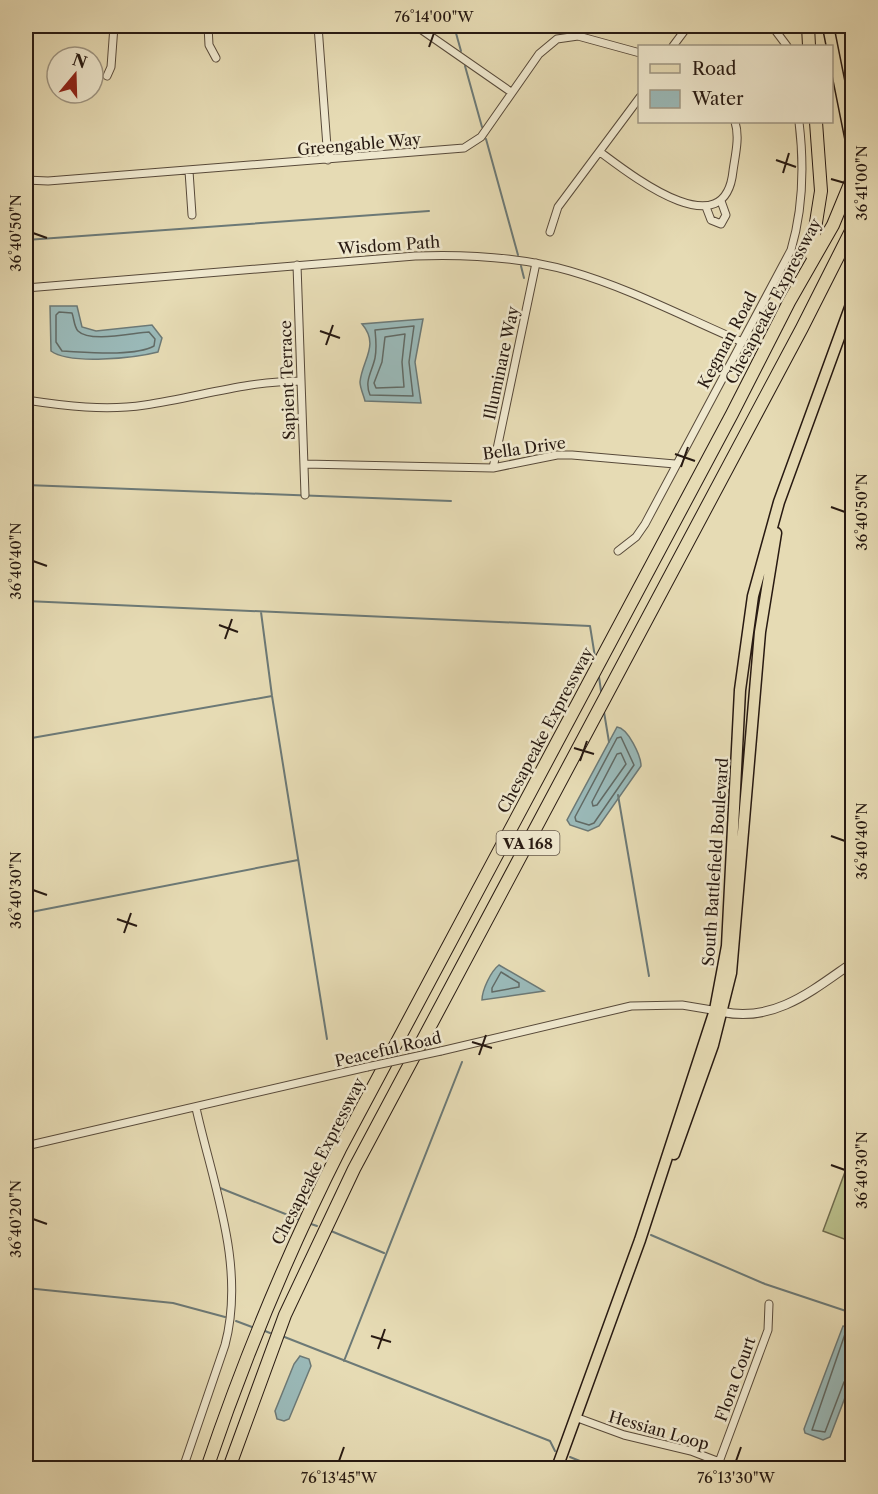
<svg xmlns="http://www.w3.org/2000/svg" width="878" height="1494" font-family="'Libre Caslon Text',serif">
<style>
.green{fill:#b9be8a;stroke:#706c4e;stroke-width:1.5}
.water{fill:#9ab9b8;stroke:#6c7976;stroke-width:1.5}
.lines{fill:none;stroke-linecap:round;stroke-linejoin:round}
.shore{stroke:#616a65;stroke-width:1.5}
.stream{stroke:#6c7976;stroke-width:2}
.minor-casing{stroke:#584a3a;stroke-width:9}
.tertiary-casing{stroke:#584a3a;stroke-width:10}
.primary-casing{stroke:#281a12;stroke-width:13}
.motorway-casing{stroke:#281a12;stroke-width:14}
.minor{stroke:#efe8ce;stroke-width:7}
.tertiary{stroke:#efe8ce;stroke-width:8}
.primary{stroke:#e6dbb4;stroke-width:10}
.motorway{stroke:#e6dbb4;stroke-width:12}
.minor-bridge-casing{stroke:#584a3a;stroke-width:9;stroke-linecap:butt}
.minor-bridge{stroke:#efe8ce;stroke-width:7}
.ticks{fill:none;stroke:#281a12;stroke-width:2}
.labels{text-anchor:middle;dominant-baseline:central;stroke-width:5;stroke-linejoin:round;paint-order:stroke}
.shield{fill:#efe8ce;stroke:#64584a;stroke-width:1.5}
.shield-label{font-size:15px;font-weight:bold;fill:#281a12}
.street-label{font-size:16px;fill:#281a12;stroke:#efe8ce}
.neatline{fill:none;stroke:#281a12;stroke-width:2}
.ticks-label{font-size:15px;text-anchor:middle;fill:#281a12}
</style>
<rect width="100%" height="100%" fill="#e6dbb4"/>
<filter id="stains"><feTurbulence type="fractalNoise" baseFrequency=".00333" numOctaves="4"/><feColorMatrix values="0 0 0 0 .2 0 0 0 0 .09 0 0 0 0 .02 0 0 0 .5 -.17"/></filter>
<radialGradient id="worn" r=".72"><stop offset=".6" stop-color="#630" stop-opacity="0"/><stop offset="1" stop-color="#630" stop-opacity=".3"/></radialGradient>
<path class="green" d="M 852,1153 L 852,1242 L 823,1231 Z"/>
<path class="water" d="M 50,306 L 77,306 L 82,327 L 96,331 L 152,325 L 162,338 L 158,352 C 135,358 70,365 51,351 Z
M 423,319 L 415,362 L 421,403 L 365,401 C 364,396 360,388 360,382 C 362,360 380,345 362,324 Z
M 617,727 C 628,728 641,756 641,766 L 599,826 L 588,831 L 570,825 L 567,820 Z
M 499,965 L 544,991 L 482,1000 C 482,990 491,971 499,965 Z
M 843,1326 L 852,1328 L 852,1379 L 830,1437 L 823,1440 L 805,1433 L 804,1429 Z
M 300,1356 L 309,1359 L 311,1366 L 289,1419 L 284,1421 L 277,1419 L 275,1411 L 294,1364 Z"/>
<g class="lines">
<path class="shore" d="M 59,312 L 72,313 C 74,318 74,327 78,331 C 90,343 132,333 149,332 L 155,339 L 154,346 C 134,357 85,352 62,351 L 56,342 L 56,315 Z
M 414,326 L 409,362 L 413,396 L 370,395 C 364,381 372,372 375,358 C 377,348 376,340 375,330 Z
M 405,334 L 402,362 L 404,387 L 376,388 L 374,383 L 382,362 L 385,337 Z
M 621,737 L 634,765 L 594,823 L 589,825 L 576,821 L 575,817 L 617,738 Z
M 621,753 L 626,764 L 597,805 L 593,806 L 592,802 L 617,754 Z
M 501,972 L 519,983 L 519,987 L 492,992 L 492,988 Z
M 852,1333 L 845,1334 L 812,1430 L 825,1432 L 844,1382 L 852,1378"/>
<path class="stream" d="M 454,26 L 461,51
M 465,66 L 482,127
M 846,87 L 852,92
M 486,139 L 518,255
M 26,240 L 429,211
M 521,266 L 524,278
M 26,485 L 451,501
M 26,601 L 590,626 L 595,657
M 261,612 L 272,696 L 327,1039
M 599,677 L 601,691
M 604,712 L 609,742
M 26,739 L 272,696
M 618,795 L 649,976
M 26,913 L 298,860
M 220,1188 L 298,1219
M 311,1224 L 317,1226
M 331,1231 L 384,1253
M 651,1235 L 765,1284 L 852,1313
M 26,1288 L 173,1303 L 225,1317
M 236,1321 L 252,1327
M 265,1331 L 270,1333
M 282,1336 L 550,1441 L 555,1451
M 344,1361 L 462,1062
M 570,1457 L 597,1468"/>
<defs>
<path id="minor" d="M 208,26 L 209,45 L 216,58
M 318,26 L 328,160
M 416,26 L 511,92
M 772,26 L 787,46
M 673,46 L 688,26
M 107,76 L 111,67 L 114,26
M 600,152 C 631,175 725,249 733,171 C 735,156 740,137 735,122
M 189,171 L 192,215
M 26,180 L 48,181 L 464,148 L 481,137 L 539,54 L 557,39 L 578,36 L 640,53
M 706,207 L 711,220 L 721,224 L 726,215 L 721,201
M 550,232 L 558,207 L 640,97
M 297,265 L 305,495
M 26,288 L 415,256 C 467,254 520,257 570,271 C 629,288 684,317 740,341
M 26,400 C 65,406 106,411 145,405 C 199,397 246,381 301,381
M 304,464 L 493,468 L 557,455 L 572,455 L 675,464
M 493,468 L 536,263
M 852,549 L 852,581
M 618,551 L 636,537 L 645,524 L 791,250 C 803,209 804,163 799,122
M 441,1051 L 631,1006 L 682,1005 L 718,1011
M 26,1146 L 367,1067
M 575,1417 L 624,1435 L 691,1451 L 735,1468
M 719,1462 L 768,1330 L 769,1304
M 183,1468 L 225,1345 C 246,1266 213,1185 196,1108"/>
<path id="tertiary" d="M 723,1012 C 774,1023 813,990 852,963"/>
<path id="primary" d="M 828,26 L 852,146
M 674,1154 L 713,1045 L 731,973 L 760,632 L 776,533
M 557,1468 L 640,1240 L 715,1010 L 727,946 L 740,690 L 753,596 L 779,502 L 852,302"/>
<path id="motorway" d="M 808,26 L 809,46
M 811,254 L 821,191 L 816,122
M 207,1468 C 244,1359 288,1252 340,1149 L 732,414 L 789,302 L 833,225 L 852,179
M 229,1468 L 285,1315 L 354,1169 L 802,328 L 852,229"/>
</defs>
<use href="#minor" class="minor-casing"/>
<use href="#tertiary" class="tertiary-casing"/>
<use href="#primary" class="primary-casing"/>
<use href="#motorway" class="motorway-casing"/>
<use href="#minor" class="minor"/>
<use href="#tertiary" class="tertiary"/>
<use href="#primary" class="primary"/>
<use href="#motorway" class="motorway"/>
<defs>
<path id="minor-bridge" d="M 367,1067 L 441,1051"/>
</defs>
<use href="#minor-bridge" class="minor-bridge-casing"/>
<use href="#minor-bridge" class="minor-bridge"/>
</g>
<path class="ticks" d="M 429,47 L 434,33M 776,160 L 796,167M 783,173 L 789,153M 831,179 L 845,183M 33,233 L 47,238M 320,331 L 340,338M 326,345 L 333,325M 675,454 L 695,461M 681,467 L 688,447M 831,507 L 845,512M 33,561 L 47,566M 219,625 L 238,632M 225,639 L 232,619M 574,748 L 594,754M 580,761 L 587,741M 831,836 L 845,841M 33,890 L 47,895M 117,919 L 137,926M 124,933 L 131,913M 472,1042 L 492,1048M 479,1055 L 486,1035M 831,1165 L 845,1170M 33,1219 L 47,1224M 371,1336 L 391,1342M 378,1349 L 385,1329M 339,1461 L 344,1447M 736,1461 L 741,1447"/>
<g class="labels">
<rect class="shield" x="496.5" y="831" width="63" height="24" rx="4.5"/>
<g class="shield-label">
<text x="528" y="843">VA 168</text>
</g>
<g class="street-label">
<text transform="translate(359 144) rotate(-5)">Greengable Way</text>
<text transform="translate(389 245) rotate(-4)">Wisdom Path</text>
<text transform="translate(773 301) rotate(-62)">Chesapeake Expressway</text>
<text transform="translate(727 340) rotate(-62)">Kegman Road</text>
<text transform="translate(501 363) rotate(-78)">Illuminare Way</text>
<text transform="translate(287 380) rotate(-92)">Sapient Terrace</text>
<text transform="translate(524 448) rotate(-8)">Bella Drive</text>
<text transform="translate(545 730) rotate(-62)">Chesapeake Expressway</text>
<text transform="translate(715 862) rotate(-86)">South Battlefield Boulevard</text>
<text transform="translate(388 1049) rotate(-13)">Peaceful Road</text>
<text transform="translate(318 1161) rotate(-63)">Chesapeake Expressway</text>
<text transform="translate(735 1379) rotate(-70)">Flora Court</text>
<text transform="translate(659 1430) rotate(16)">Hessian Loop</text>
</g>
</g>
<rect width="878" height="1494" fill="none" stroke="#e6dbb4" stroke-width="66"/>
<rect x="638" y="45" width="195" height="78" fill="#efe8ce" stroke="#9f9683" stroke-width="1.5"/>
<rect x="650" y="64" width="30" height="9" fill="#e6dbb4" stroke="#9f9683" stroke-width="1.5"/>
<text x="692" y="75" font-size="18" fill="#281a12">Road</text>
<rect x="650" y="90" width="30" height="18" fill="#9ab9b8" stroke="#9f9683" stroke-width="1.5"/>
<text x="692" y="105" font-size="18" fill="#281a12">Water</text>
<g transform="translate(75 75) rotate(19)"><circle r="28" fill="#efe8ce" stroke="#9f9683" stroke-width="1.5"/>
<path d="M0-4.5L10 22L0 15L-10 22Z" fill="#8f2418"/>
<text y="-9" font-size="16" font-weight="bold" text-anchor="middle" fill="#281a12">N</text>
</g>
<rect x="33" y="33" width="812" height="1428" class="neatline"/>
<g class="ticks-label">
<text x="434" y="22">76°14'00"W</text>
<text transform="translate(862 183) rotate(-90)" y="5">36°41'00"N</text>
<text transform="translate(16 233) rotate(-90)" y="5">36°40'50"N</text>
<text transform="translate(862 512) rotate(-90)" y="5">36°40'50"N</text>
<text transform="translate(16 561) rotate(-90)" y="5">36°40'40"N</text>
<text transform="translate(862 841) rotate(-90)" y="5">36°40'40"N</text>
<text transform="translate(16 890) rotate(-90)" y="5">36°40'30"N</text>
<text transform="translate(862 1170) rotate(-90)" y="5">36°40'30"N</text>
<text transform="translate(16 1219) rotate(-90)" y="5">36°40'20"N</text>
<text x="339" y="1483">76°13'45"W</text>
<text x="736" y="1483">76°13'30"W</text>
</g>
<rect width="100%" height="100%" filter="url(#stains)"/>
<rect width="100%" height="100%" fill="url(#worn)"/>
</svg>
